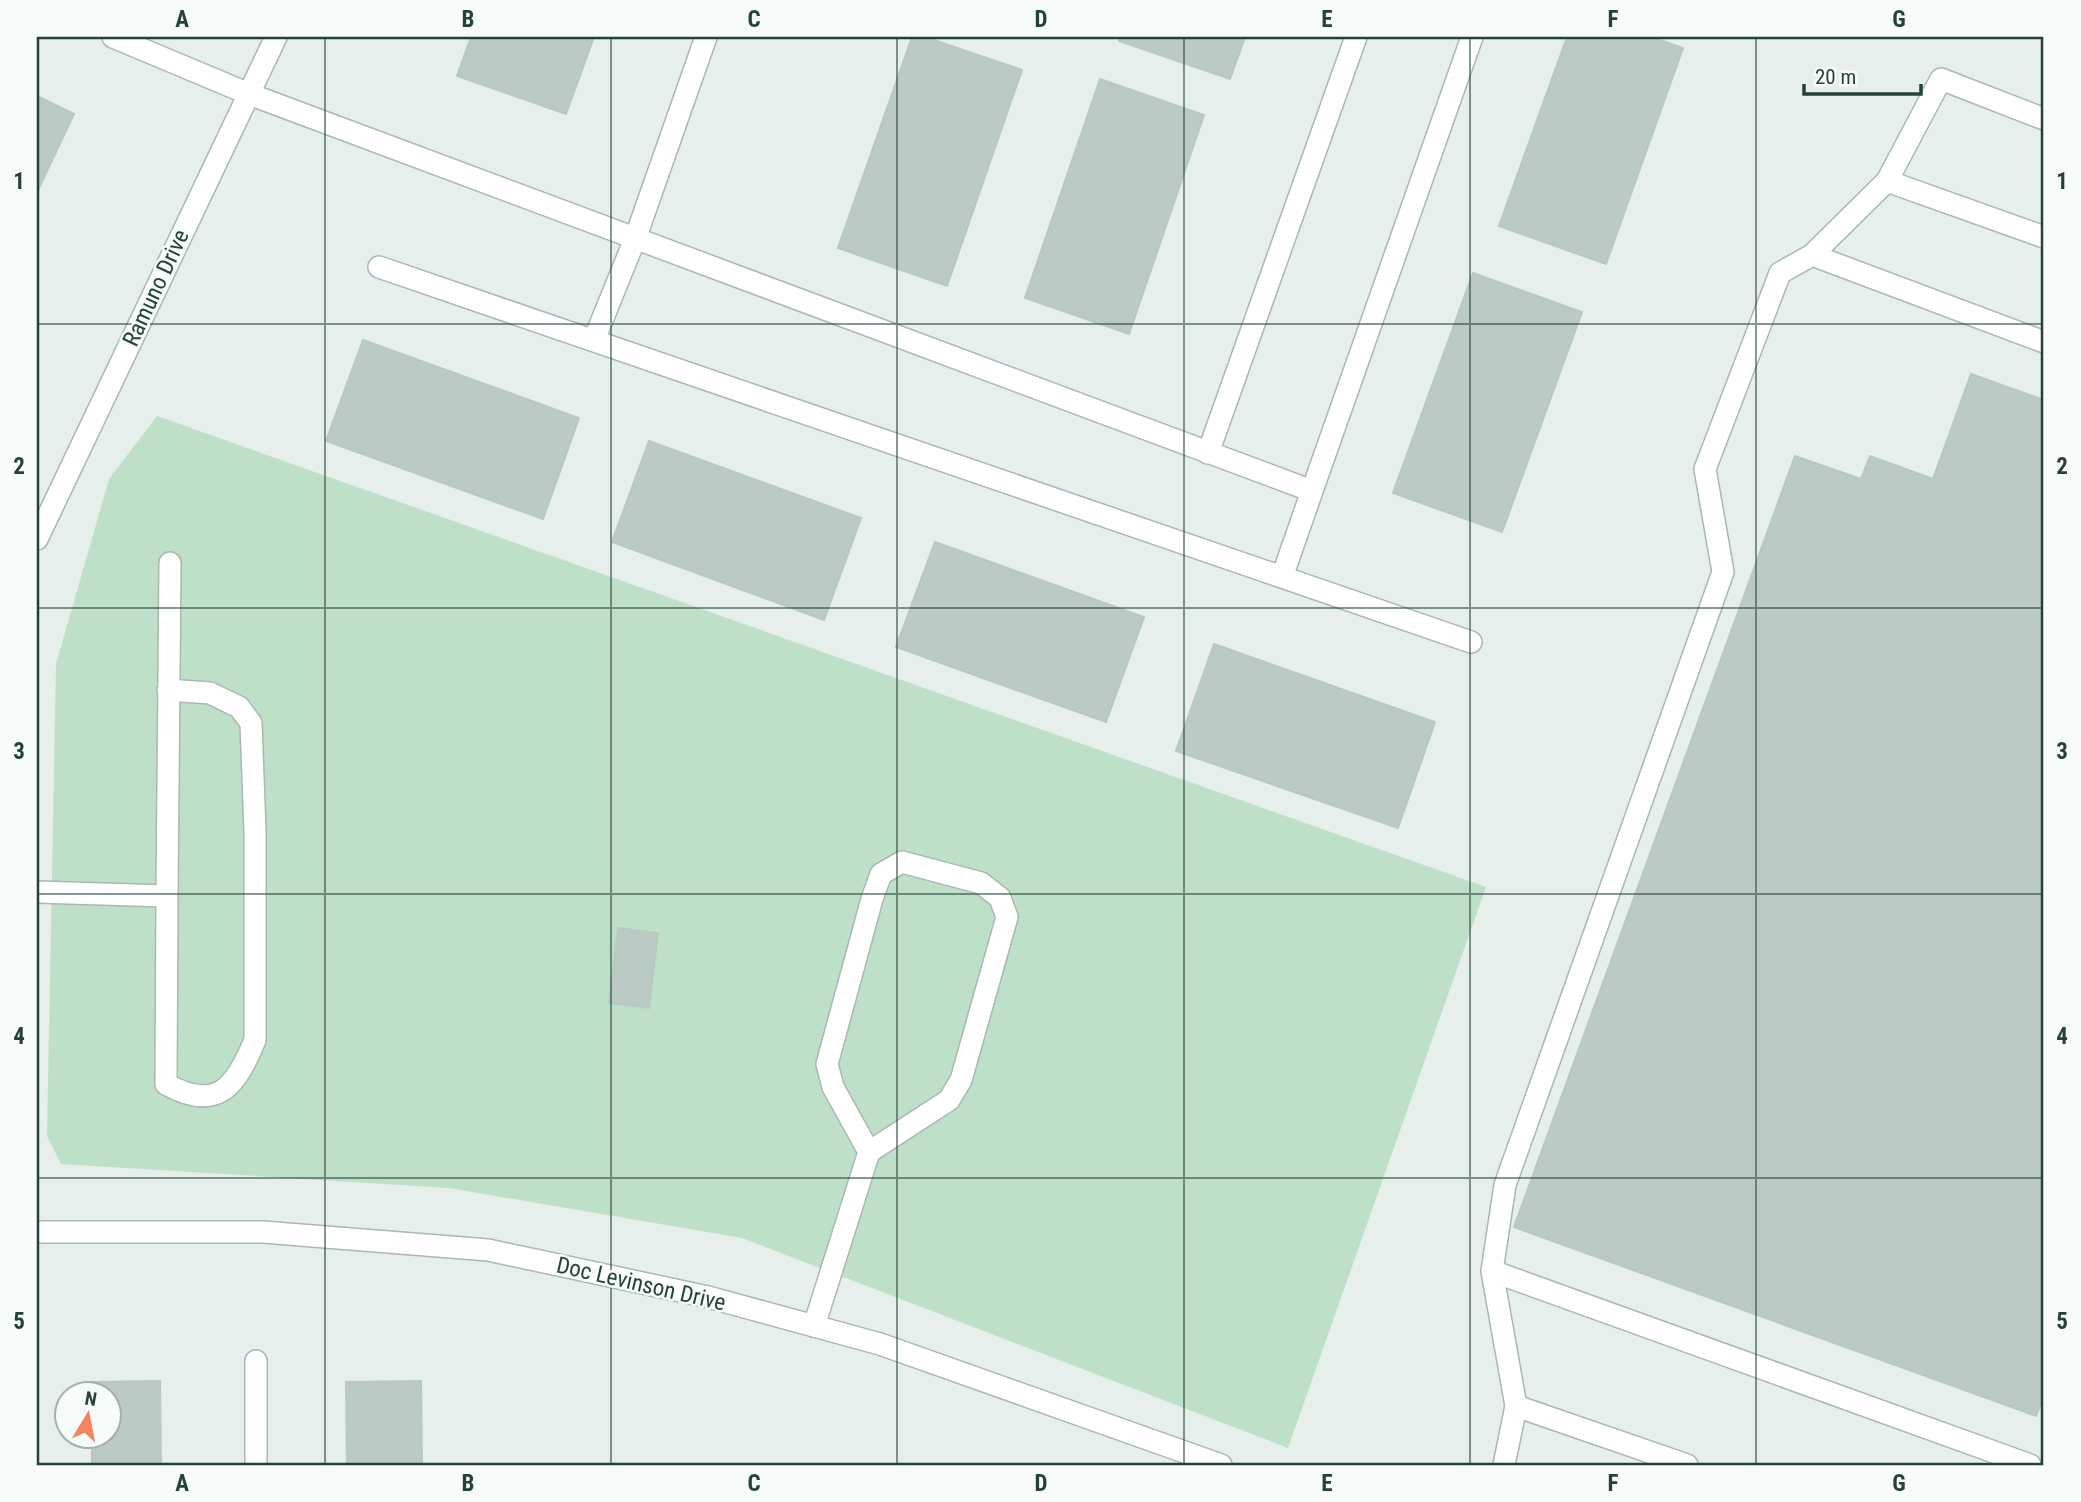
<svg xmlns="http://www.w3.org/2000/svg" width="2081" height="1502" font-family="'Roboto Condensed',sans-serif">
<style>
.green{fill:#bfe0c8}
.building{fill:#bbcac4;stroke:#b8c9c2;stroke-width:2}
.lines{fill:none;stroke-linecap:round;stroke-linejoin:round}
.lane-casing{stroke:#a8b8b2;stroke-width:24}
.street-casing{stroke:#a8b8b2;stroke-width:24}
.lane{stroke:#fff;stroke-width:21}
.street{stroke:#fff;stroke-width:21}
.grid{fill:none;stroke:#24423a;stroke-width:2;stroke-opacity:0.55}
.labels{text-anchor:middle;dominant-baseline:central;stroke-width:5;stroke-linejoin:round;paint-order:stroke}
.street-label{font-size:23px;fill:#24423a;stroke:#f7fbf9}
.neatline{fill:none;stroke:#24423a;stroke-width:2.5}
.grid-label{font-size:23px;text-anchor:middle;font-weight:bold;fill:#24423a}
</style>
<rect width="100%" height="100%" fill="#e6efeb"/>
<path class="green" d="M 157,416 L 1486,887 L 1288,1448 L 742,1238 L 449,1188 L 61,1164 L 47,1136 L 56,664 L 109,479 Z"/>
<path class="building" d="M 471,37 L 594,37 L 566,114 L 457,76 Z
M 912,37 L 925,37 L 1022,70 L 947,286 L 838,248 Z
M 1121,37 L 1245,37 L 1230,79 L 1119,41 Z
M 1567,37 L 1651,37 L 1683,48 L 1606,264 L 1499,226 Z
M 1100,79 L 1204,115 L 1129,334 L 1025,298 Z
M 37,96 L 74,114 L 37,192 Z
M 1473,273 L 1582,312 L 1502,532 L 1393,493 Z
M 363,340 L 579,418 L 543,519 L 326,441 Z
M 1971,374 L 2044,400 L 2044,1395 L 2036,1416 L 1514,1227 L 1795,456 L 1861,479 L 1870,456 L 1933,479 Z
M 649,441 L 861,518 L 824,620 L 612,542 Z
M 935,542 L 1144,617 L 1106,722 L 896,647 Z
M 1214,644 L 1435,722 L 1398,828 L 1176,751 Z
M 618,928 L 658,933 L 649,1008 L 609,1003 Z
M 160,1381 L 161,1465 L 92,1465 L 92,1436 L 108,1436 L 108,1394 L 91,1394 L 91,1382 Z
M 421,1381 L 422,1465 L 347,1465 L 346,1382 Z"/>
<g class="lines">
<defs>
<path id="lane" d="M 249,94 L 1312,491 L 1282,577
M 1887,181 L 2044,237
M 1812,255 L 1887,181 L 1941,79 L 2044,119
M 379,267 L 1471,642
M 594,340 L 635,239 L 706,37
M 1208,453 L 1356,37
M 1312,491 L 1472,37
M 37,892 L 167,896 L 170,563
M 167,896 L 166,1084 C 218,1113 236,1086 255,1040 L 255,831 L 251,723 L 239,707 L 210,693 L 168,690
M 1492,1271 L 1516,1406 L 1504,1465
M 814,1326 L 869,1152 L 949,1100 L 961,1080 L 1007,917 L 1000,898 L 981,883 L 902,862 L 881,874 L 872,899 L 827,1064 L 833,1087 L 869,1152
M 1516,1406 L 1687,1465
M 2030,1465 L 1492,1271 L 1505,1185 L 1723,572 L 1705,469 L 1780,273 L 1812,255 L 2044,342"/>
<path id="street" d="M 113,37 L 249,94
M 37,539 L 276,37
M 37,1232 L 263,1232 L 488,1250 L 708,1297 L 880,1344 L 1221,1465
M 256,1465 L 256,1361"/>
</defs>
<use href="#lane" class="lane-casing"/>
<use href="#street" class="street-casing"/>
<use href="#lane" class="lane"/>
<use href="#street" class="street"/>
</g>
<path class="grid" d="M 325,37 L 325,1465M 611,37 L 611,1465M 897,37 L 897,1465M 1184,37 L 1184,1465M 1470,37 L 1470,1465M 1756,37 L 1756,1465M 37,324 L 2044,324M 37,608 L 2044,608M 37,894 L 2044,894M 37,1178 L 2044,1178"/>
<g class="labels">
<g class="street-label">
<text transform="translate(156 288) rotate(-65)">Ramuno Drive</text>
<text transform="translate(641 1284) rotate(13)">Doc Levinson Drive</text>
</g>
</g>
<rect width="2081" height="1502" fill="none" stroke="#f7fbf9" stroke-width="77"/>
<g transform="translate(88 1415) rotate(10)"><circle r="33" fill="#f7fbf9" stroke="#a3b1ad" stroke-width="2"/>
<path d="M0-5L12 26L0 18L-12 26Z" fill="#f4845f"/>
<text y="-10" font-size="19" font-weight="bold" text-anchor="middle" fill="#24423a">N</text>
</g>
<path d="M1804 84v10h117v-10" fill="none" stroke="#24423a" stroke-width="3.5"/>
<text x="1815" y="84" font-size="21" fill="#24423a" stroke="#f7fbf9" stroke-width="5" paint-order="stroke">20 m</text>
<rect x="38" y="38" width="2004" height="1426" class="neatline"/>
<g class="grid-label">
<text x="182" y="27">A</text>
<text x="468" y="27">B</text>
<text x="754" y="27">C</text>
<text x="1041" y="27">D</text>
<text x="1327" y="27">E</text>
<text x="1613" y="27">F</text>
<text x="1899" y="27">G</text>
<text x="19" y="189">1</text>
<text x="2062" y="189">1</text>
<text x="19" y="474">2</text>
<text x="2062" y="474">2</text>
<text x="19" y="759">3</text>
<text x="2062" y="759">3</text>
<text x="19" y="1044">4</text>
<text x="2062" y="1044">4</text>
<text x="19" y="1329">5</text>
<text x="2062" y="1329">5</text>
<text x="182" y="1491">A</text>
<text x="468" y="1491">B</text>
<text x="754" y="1491">C</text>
<text x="1041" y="1491">D</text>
<text x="1327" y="1491">E</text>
<text x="1613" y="1491">F</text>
<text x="1899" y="1491">G</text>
</g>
</svg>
